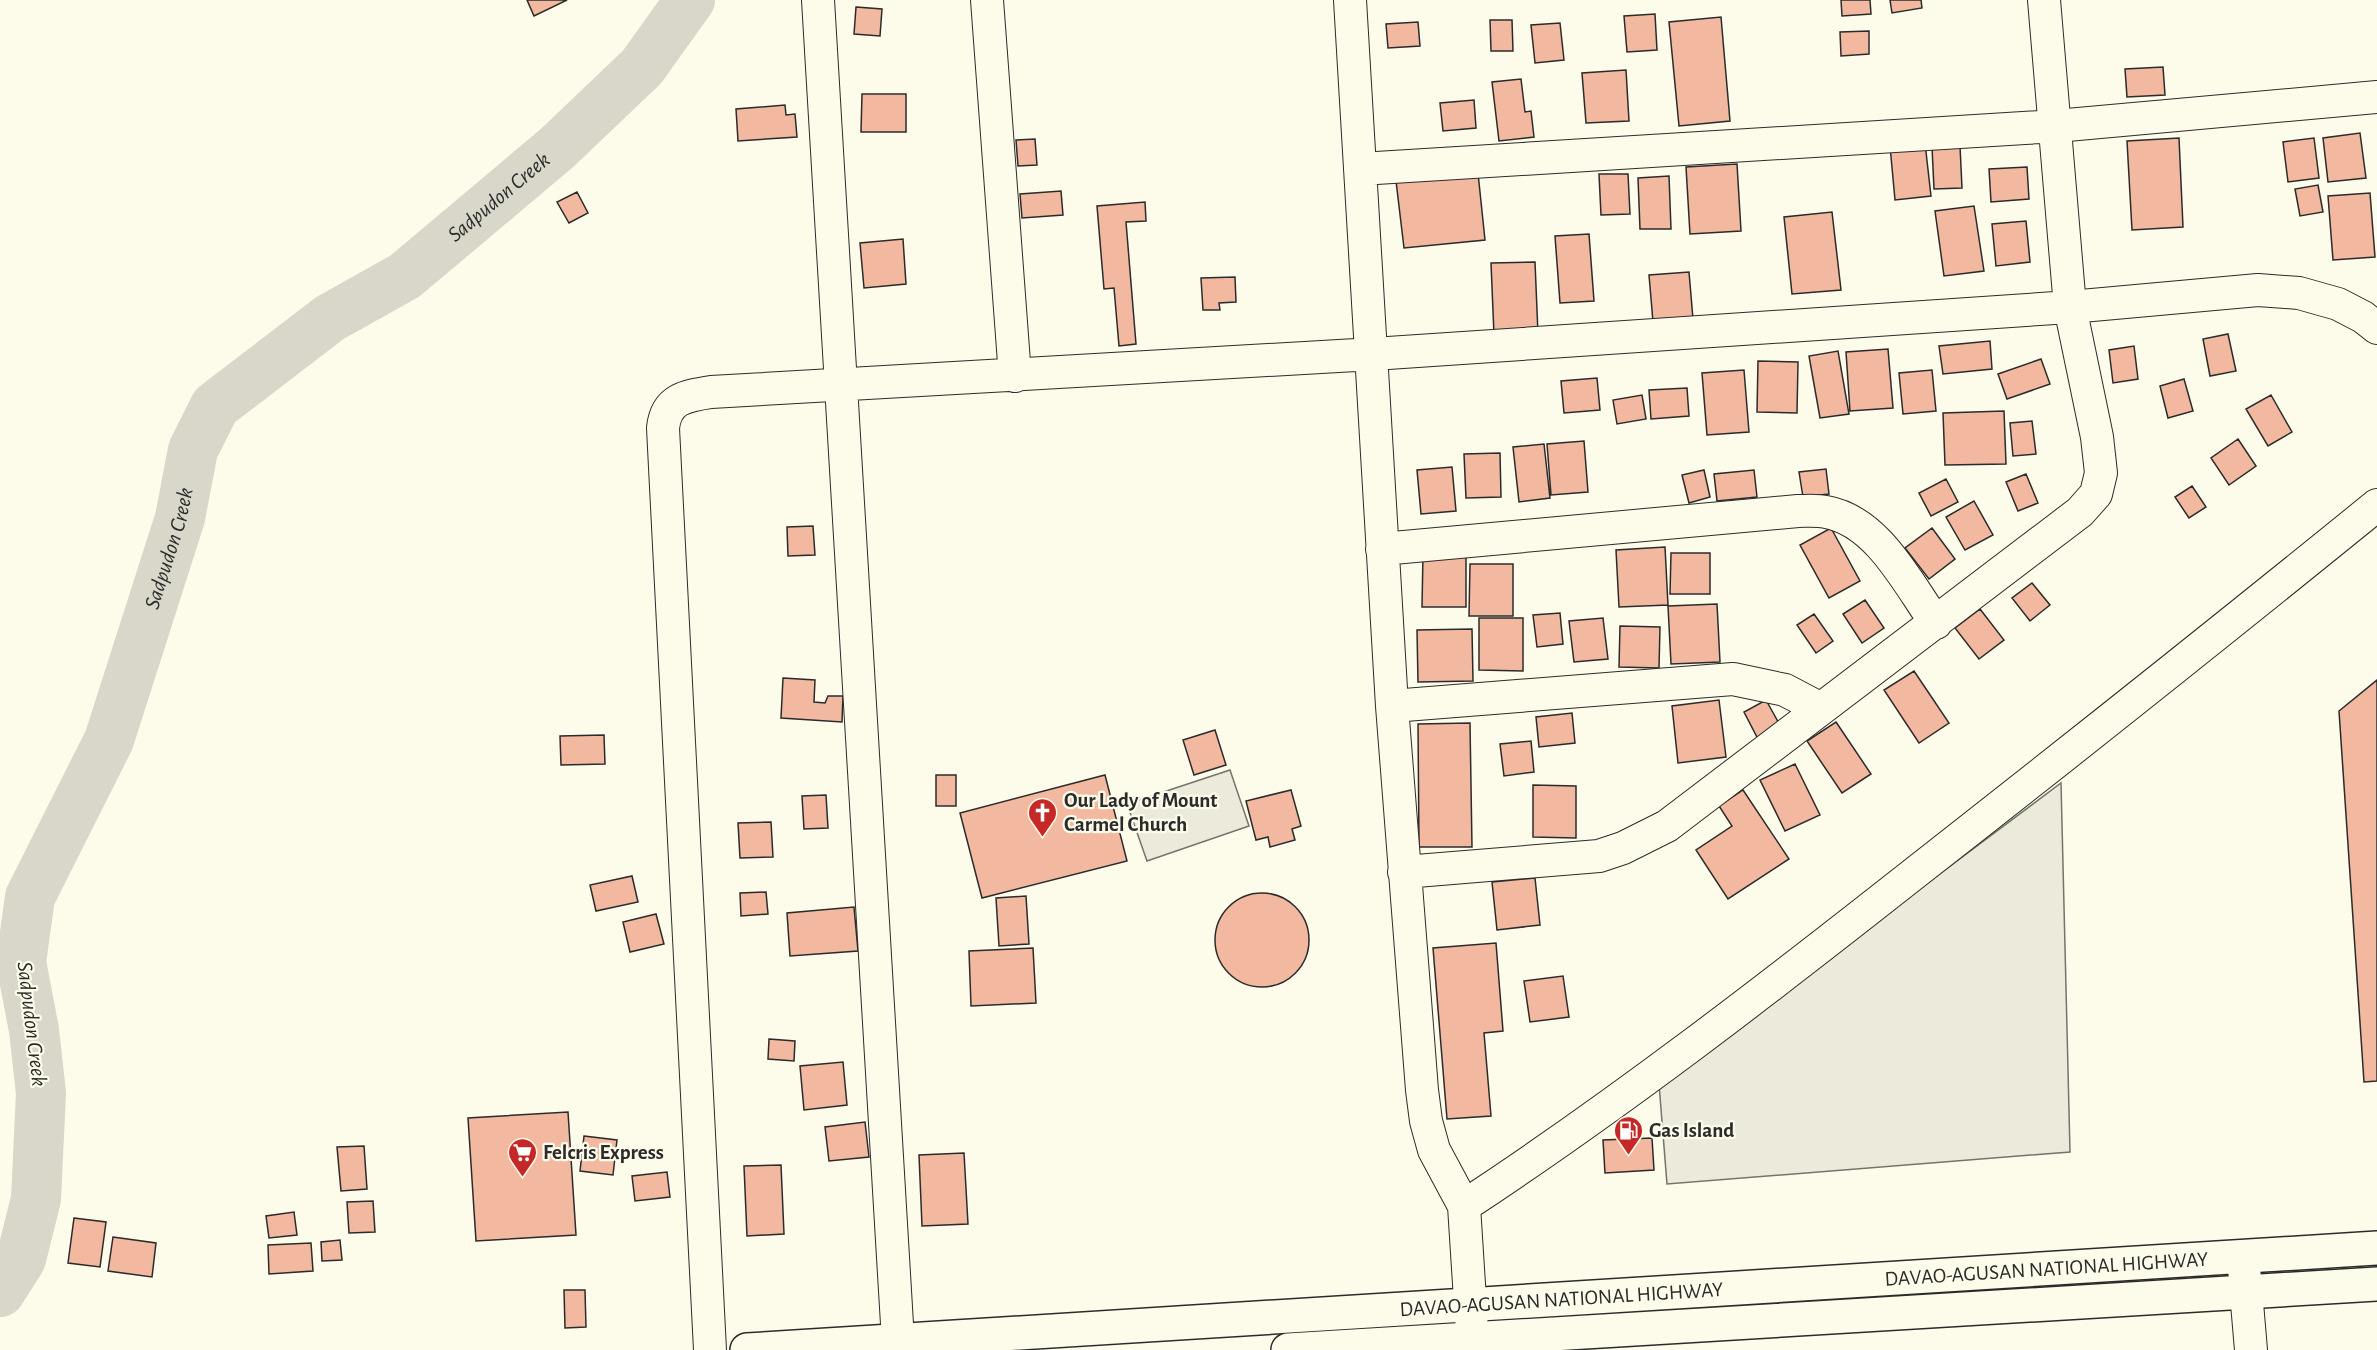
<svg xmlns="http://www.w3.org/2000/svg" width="2377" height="1350" font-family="'Alegreya Sans',sans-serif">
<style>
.green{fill:#ecebdb;stroke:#74746e;stroke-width:1.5}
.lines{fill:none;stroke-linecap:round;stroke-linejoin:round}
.river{stroke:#d8d7c9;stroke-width:50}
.building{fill:#f2b8a0;stroke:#2b2b2b;stroke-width:1.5}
.minor-casing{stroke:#2b2b2b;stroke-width:34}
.highway-casing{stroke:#2b2b2b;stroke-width:36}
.minor{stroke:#fdfbea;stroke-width:32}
.highway{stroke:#fdfbea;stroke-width:33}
.labels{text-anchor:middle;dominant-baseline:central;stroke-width:4.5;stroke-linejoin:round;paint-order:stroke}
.poi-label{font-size:21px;font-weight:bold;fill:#2b2b2b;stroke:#fdfbea;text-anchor:start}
.street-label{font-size:21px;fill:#2b2b2b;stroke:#fdfbea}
.water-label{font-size:22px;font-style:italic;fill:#2b2b2b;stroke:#fdfbea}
</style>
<rect width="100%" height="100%" fill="#fdfbea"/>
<path class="green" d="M 1230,770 L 1249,826 L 1147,861 L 1127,804 Z
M 2061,783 L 2070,1152 L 1667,1184 L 1659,1084 Z"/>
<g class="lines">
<path class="river" id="s1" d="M 0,1292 L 21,1259 L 36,1199 L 41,1093 L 34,1030 L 21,962 L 30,897 L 109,740 L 180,518 L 193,450 L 215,406 L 330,318 L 405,276 L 557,148 L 642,67 L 690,0"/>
</g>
<path class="building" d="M 527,0 L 567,0 L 534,16 Z
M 1841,0 L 1870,0 L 1871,14 L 1842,16 Z
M 1890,0 L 1921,0 L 1922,8 L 1892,13 Z
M 856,7 L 882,9 L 880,36 L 854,34 Z
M 1655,14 L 1657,50 L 1627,52 L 1624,16 Z
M 1721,17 L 1730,121 L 1679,126 L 1669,22 Z
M 1490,20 L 1512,20 L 1513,51 L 1491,51 Z
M 1418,22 L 1420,46 L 1388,48 L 1386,24 Z
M 1560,23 L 1564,60 L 1535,63 L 1531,25 Z
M 1869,31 L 1869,54 L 1841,56 L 1840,32 Z
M 2163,67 L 2165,95 L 2127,97 L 2125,69 Z
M 1626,70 L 1629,121 L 1586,123 L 1582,73 Z
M 1521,79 L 1525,112 L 1531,111 L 1534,137 L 1499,141 L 1492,82 Z
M 862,94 L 906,94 L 906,132 L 861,132 Z
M 1474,100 L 1476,128 L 1443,131 L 1440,103 Z
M 785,105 L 786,115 L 795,114 L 797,137 L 738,141 L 736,109 Z
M 2360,133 L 2366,178 L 2328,182 L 2323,138 Z
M 2179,138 L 2183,227 L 2132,230 L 2127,141 Z
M 2314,138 L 2319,178 L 2288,182 L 2283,142 Z
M 1035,139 L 1037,165 L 1018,166 L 1016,140 Z
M 1925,143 L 1931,196 L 1895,200 L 1890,146 Z
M 1960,146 L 1962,188 L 1934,189 L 1932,147 Z
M 1737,164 L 1741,231 L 1690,234 L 1686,167 Z
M 2027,167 L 2029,199 L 1991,202 L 1989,169 Z
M 1478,173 L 1485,240 L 1404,248 L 1396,181 Z
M 1599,174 L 1628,174 L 1630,214 L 1601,215 Z
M 1669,176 L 1671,229 L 1640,229 L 1638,178 Z
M 2318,185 L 2323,212 L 2300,216 L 2295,189 Z
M 1061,191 L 1063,215 L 1022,218 L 1020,194 Z
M 577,192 L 588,213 L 569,223 L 557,202 Z
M 2370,193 L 2375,257 L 2333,260 L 2328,196 Z
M 1145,202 L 1146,221 L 1126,222 L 1136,344 L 1119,346 L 1114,288 L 1104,289 L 1097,206 Z
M 1974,206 L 1984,271 L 1944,276 L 1935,211 Z
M 1832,212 L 1841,290 L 1792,294 L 1784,217 Z
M 2026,221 L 2030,262 L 1996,266 L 1992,224 Z
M 1589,234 L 1594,301 L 1560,303 L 1555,236 Z
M 903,239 L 906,284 L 864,288 L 860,243 Z
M 1535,262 L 1538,334 L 1494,335 L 1491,263 Z
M 1689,272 L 1693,319 L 1653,322 L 1649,275 Z
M 1235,277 L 1236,302 L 1219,303 L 1220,310 L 1203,310 L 1201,278 Z
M 2228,334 L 2236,371 L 2210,376 L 2203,339 Z
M 1990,341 L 1992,369 L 1943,374 L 1939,346 Z
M 2134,346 L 2138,379 L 2113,383 L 2109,350 Z
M 1888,349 L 1893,408 L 1850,411 L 1846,352 Z
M 1838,351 L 1849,414 L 1820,418 L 1809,356 Z
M 2041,359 L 2050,384 L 2007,399 L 1998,374 Z
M 1758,361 L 1798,362 L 1797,413 L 1757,412 Z
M 1744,370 L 1749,432 L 1707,435 L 1702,373 Z
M 1932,370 L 1936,411 L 1903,414 L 1899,373 Z
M 1597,378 L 1600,410 L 1564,413 L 1561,381 Z
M 2184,379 L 2193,411 L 2168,418 L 2160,386 Z
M 1687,388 L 1689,416 L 1651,419 L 1649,390 Z
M 1642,395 L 1646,419 L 1617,424 L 1613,400 Z
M 2271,395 L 2292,432 L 2268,446 L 2246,409 Z
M 2004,411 L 2006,464 L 1945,465 L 1943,413 Z
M 2032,421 L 2036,454 L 2013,456 L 2010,423 Z
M 2238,439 L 2256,466 L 2229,485 L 2211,458 Z
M 1584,441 L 1588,492 L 1551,495 L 1547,444 Z
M 1544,444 L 1550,498 L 1519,502 L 1513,447 Z
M 1500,453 L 1501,497 L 1466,498 L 1464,454 Z
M 1452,467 L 1456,511 L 1421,514 L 1417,470 Z
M 1826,469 L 1829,494 L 1803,497 L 1799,472 Z
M 1704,470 L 1710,497 L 1689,503 L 1682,475 Z
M 1754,470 L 1757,497 L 1717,501 L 1714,474 Z
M 2026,474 L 2038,503 L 2018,511 L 2006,482 Z
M 1946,479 L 1958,502 L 1931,516 L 1919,493 Z
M 2192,486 L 2206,507 L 2189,518 L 2175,497 Z
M 1974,501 L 1993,535 L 1965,550 L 1946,517 Z
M 813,526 L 815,555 L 788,556 L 787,527 Z
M 1831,528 L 1860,581 L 1829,598 L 1800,545 Z
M 1932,528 L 1955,559 L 1929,579 L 1905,548 Z
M 1665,547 L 1668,605 L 1619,607 L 1616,550 Z
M 1671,553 L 1710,553 L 1710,594 L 1670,594 Z
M 1423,554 L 1466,555 L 1466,607 L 1422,607 Z
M 1470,564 L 1513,564 L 1513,616 L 1469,616 Z
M 2032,583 L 2050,605 L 2030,621 L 2012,598 Z
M 1865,600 L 1884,628 L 1862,643 L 1843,614 Z
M 1717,604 L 1720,662 L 1671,664 L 1668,606 Z
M 1980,609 L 2004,640 L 1979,659 L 1955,628 Z
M 1560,613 L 1563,644 L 1537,647 L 1533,615 Z
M 1814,614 L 1833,641 L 1816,653 L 1797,625 Z
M 1479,618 L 1523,618 L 1523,671 L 1479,670 Z
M 1603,618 L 1608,659 L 1574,662 L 1569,621 Z
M 1620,626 L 1660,627 L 1659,668 L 1619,667 Z
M 1472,629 L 1473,681 L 1418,682 L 1417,630 Z
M 1914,671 L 1949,723 L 1919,743 L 1884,690 Z
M 783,678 L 815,680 L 814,702 L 825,703 L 828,696 L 843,696 L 842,722 L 781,718 Z
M 2377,680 L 2377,1081 L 2364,1082 L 2339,711 Z
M 1719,700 L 1726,757 L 1678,763 L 1672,706 Z
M 1766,700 L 1781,727 L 1758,739 L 1744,712 Z
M 1572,713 L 1575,743 L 1539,747 L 1536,717 Z
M 1836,722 L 1871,774 L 1842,793 L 1807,741 Z
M 1470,723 L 1472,847 L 1419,847 L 1418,724 Z
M 1215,730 L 1226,765 L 1194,775 L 1183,740 Z
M 604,735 L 605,764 L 561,765 L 560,736 Z
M 1531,741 L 1534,772 L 1504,776 L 1500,744 Z
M 1795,764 L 1820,815 L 1785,831 L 1760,780 Z
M 936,775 L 956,775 L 956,806 L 936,806 Z
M 1105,775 L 1127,861 L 982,898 L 960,813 Z
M 1533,785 L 1576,786 L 1576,838 L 1533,837 Z
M 1291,790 L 1301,826 L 1292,829 L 1295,840 L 1270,847 L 1268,837 L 1256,840 L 1246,801 Z
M 1743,790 L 1789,859 L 1728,899 L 1696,850 L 1732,826 L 1719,806 Z
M 826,795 L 828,828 L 804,829 L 802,796 Z
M 771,822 L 773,857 L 740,858 L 738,823 Z
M 632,876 L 638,902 L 596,911 L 590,885 Z
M 1535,878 L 1540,925 L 1497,930 L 1492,882 Z
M 766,892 L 768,914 L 741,916 L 740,893 Z
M1215 940a47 47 0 1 1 94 0a47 47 0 1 1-94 0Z
M 1026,896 L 1029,944 L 999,946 L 996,898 Z
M 854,907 L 858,951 L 790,956 L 787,913 Z
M 656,914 L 664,944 L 630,952 L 623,922 Z
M 1496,943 L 1503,1031 L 1484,1033 L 1491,1116 L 1447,1119 L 1433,948 Z
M 1033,948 L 1036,1003 L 971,1006 L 969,951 Z
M 1563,976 L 1569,1017 L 1530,1022 L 1524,981 Z
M 769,1039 L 795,1041 L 794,1061 L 768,1059 Z
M 843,1062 L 847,1105 L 804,1110 L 800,1066 Z
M 568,1112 L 576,1235 L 476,1241 L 468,1118 Z
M 865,1122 L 869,1157 L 829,1161 L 825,1127 Z
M 584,1136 L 617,1140 L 613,1175 L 580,1171 Z
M 1652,1138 L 1654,1170 L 1605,1173 L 1603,1140 Z
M 364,1146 L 367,1189 L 341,1191 L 337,1147 Z
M 964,1153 L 968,1224 L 922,1226 L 919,1155 Z
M 781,1165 L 784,1234 L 747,1236 L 744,1166 Z
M 667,1172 L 670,1197 L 635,1201 L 632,1176 Z
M 373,1201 L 375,1232 L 349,1233 L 347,1202 Z
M 294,1212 L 297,1235 L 269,1238 L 266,1216 Z
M 74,1218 L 106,1222 L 100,1267 L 68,1263 Z
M 113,1237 L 156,1243 L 152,1277 L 108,1271 Z
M 340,1240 L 342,1260 L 322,1261 L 321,1242 Z
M 311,1243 L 313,1271 L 269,1274 L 268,1245 Z
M 564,1290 L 585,1290 L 586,1327 L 565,1328 Z"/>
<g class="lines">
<defs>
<path id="minor" d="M 818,0 L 898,1341
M 987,0 L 1015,376
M 1350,0 L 1392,706 L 1422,1090 L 1426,1121 L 1434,1150 L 1464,1206 L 1472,1331
M 1360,169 L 2056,126 L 2377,97
M 1382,549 L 1798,511 C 1807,511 1817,510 1826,512 C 1878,521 1908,584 1936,623
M 1392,706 L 1733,679 L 1785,690 L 1821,709
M 1404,872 L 1599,856 L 1623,848 L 1667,826 L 2080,512 L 2096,494 L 2101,473 L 2097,437 L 2070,307 L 2044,0
M 1464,1206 C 1619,1104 1765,991 1911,876 C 2067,754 2223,630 2377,505
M 2243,1256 L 2251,1350
M 710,1350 L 663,428 C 666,399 685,396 711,392 L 1373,354 L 2070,307 L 2258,290 L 2299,293 L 2338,304 L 2363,317 L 2377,328"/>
<g id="highway">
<path id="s2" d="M 747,1350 L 2377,1248"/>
<path d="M 1288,1350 L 2377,1284"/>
</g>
</defs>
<use href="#minor" class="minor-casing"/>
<use href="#highway" class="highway-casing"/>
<use href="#minor" class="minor"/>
<use href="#highway" class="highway"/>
</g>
<defs>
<symbol id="church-pin" viewBox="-11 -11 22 30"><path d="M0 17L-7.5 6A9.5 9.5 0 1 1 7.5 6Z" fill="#c62828" stroke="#fdfbea"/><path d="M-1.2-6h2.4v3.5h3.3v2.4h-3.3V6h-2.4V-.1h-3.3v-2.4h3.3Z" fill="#fff"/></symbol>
<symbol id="fuel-pin" viewBox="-11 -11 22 30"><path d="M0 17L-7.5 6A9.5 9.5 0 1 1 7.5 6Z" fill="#c62828" stroke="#fdfbea"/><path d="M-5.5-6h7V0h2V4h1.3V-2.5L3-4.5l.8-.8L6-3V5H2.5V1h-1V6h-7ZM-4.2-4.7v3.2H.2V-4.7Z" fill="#fff"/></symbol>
<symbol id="supermarket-pin" viewBox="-11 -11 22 30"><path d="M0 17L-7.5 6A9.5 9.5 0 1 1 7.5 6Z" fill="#c62828" stroke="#fdfbea"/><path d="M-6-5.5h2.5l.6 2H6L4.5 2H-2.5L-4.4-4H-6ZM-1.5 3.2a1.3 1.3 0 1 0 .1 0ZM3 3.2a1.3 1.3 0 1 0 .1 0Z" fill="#fff"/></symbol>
</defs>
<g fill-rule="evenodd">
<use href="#church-pin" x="1026" y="796" width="33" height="45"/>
<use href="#fuel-pin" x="1612" y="1114" width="33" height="45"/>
<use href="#supermarket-pin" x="506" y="1136" width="33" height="45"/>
</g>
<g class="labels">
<g class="poi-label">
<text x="1064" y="800">Our Lady of Mount<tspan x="1064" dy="24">Carmel Church</tspan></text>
<text x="1649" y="1130">Gas Island</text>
<text x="543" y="1152">Felcris Express</text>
</g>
<g class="street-label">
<text stroke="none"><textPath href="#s2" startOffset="1302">DAVAO-AGUSAN NATIONAL HIGHWAY</textPath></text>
<text stroke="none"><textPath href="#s2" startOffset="816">DAVAO-AGUSAN NATIONAL HIGHWAY</textPath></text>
</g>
<g class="water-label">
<text stroke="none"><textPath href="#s1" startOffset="1286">Sadpudon Creek</textPath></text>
<text stroke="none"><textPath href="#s1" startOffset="782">Sadpudon Creek</textPath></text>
<text transform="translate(32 1024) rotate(83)">Sadpudon Creek</text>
</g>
</g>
</svg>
